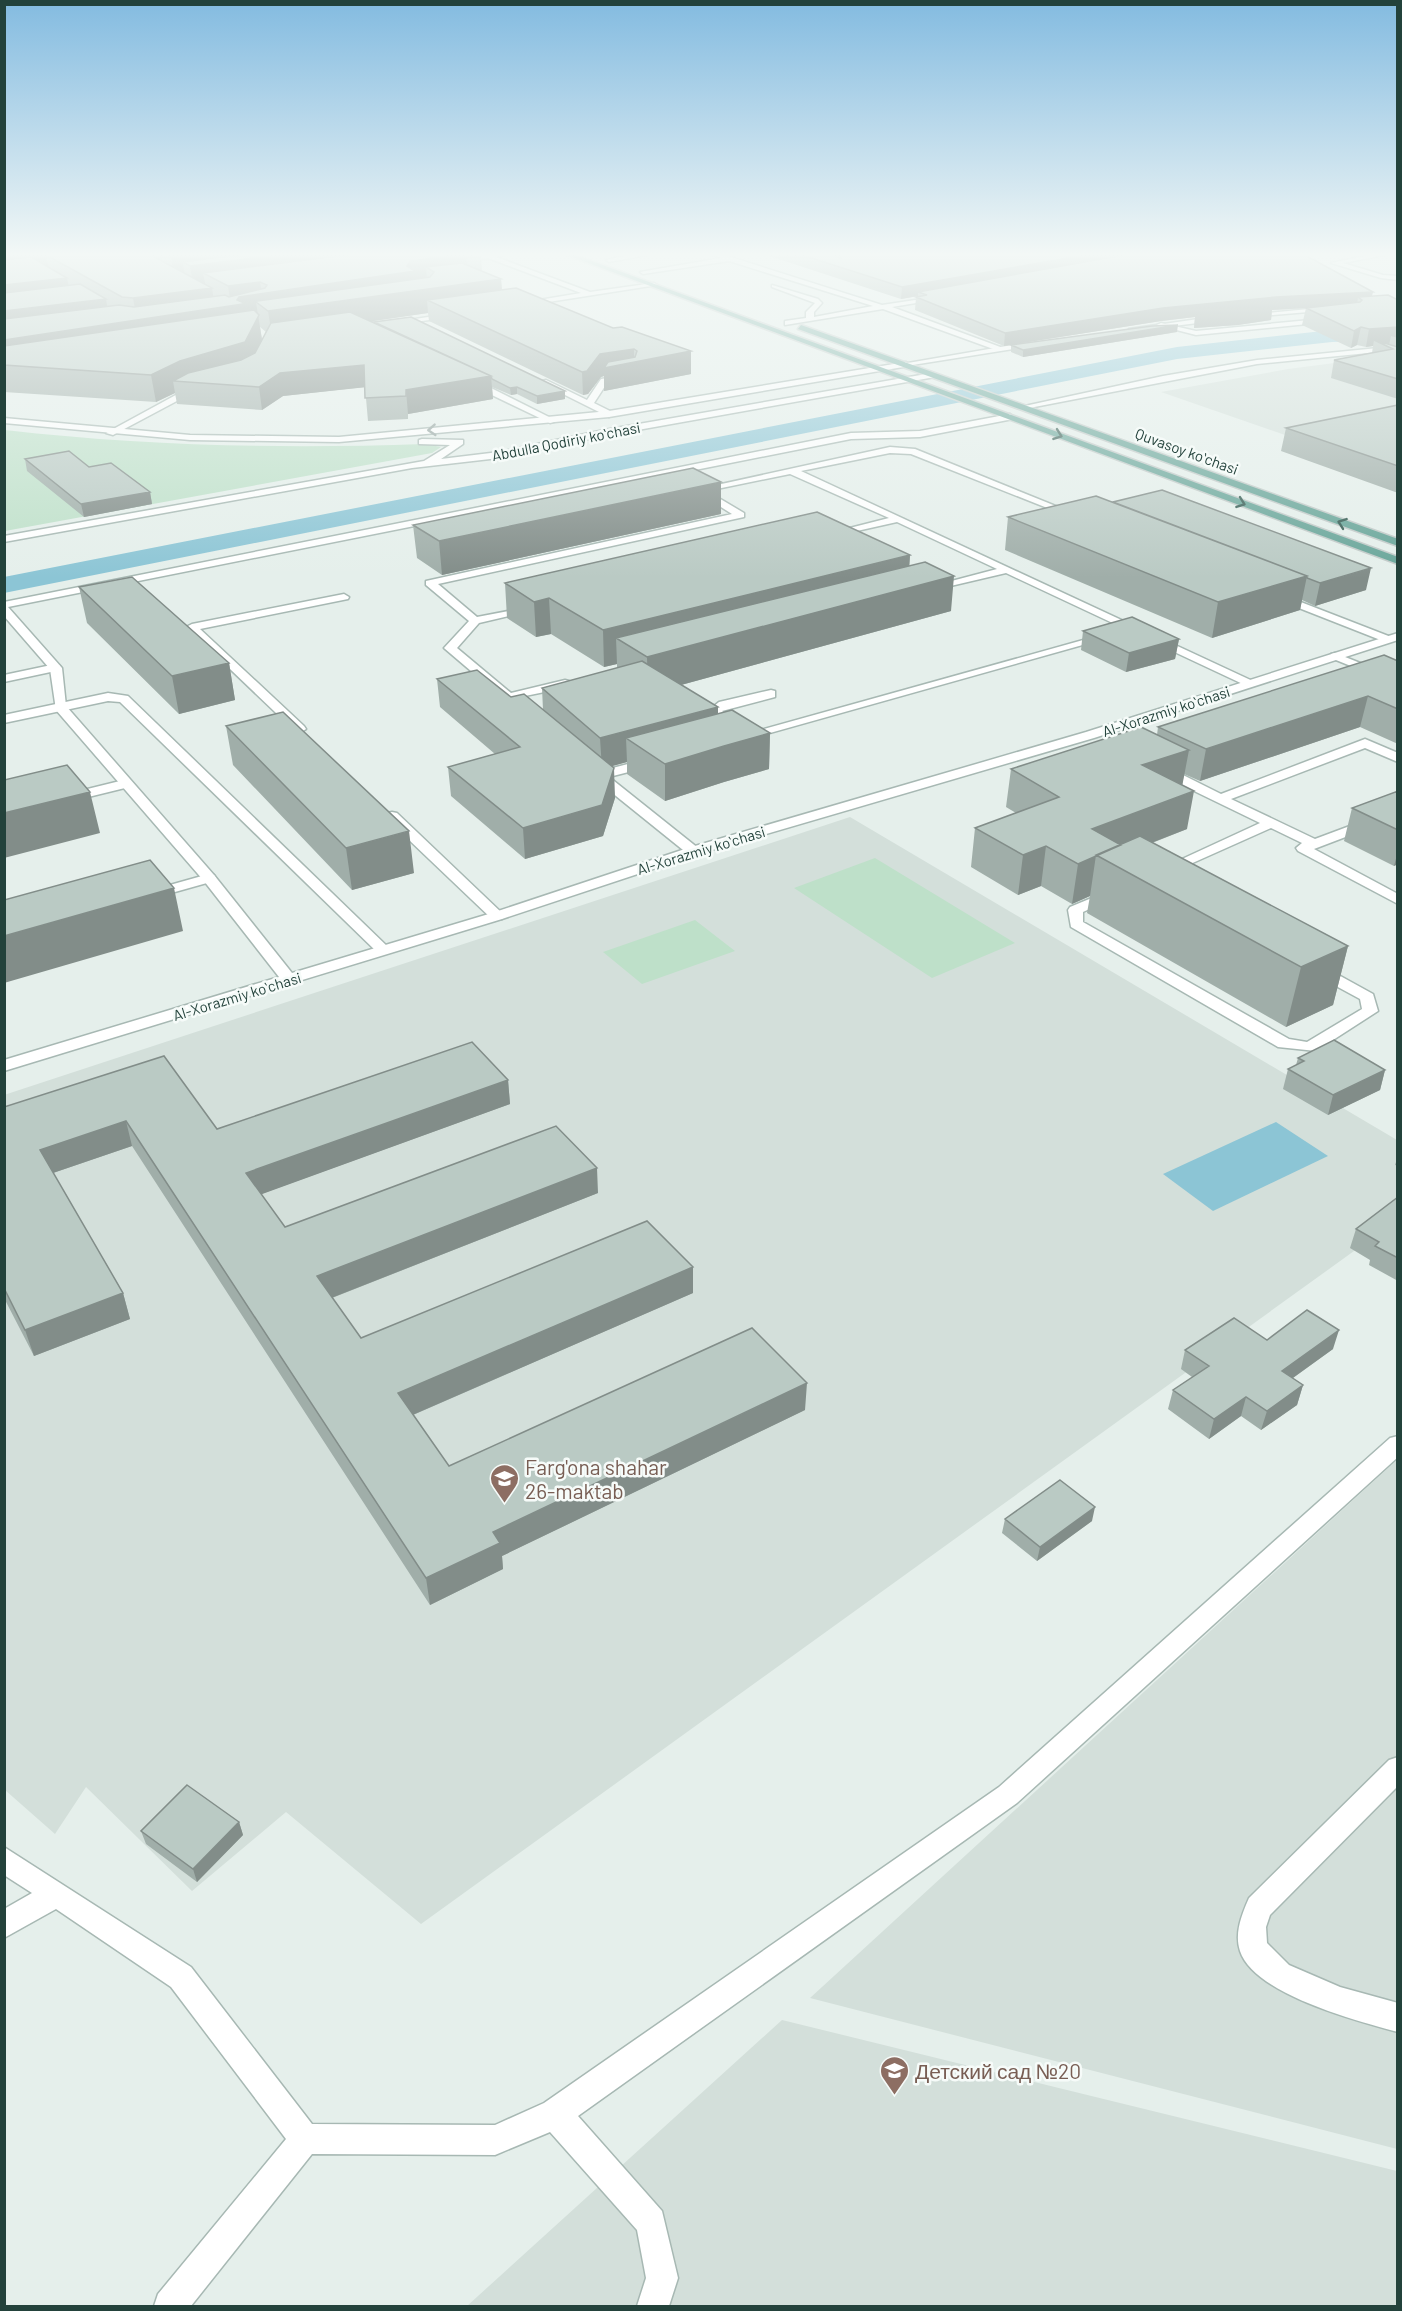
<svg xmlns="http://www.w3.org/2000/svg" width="1402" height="2311" font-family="Barlow,sans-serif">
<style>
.built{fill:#d3dfda}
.green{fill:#bee0c9}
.water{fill:#8cc5d5}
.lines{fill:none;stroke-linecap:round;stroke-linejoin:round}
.canal{fill:#8cc5d5;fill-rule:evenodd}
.service-casing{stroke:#a7b8b3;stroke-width:3}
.minor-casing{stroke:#a7b8b3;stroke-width:3}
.tertiary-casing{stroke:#a7b8b3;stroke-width:3}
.primary-casing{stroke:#c1cac8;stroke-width:3}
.service{fill:#fff;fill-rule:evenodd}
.minor{fill:#fff;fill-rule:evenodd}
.tertiary{fill:#fff;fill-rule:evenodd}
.primary{fill:#68a599;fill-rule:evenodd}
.wall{fill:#a0aea9;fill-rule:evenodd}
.shaded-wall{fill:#828d89}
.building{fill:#bacac4;stroke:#828d89;stroke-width:1.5}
.oneway{stroke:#91a09d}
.oneway2{stroke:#345b52}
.labels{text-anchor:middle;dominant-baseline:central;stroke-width:5;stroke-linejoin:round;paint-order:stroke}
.far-street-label{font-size:15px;fill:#23423b;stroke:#f6fbf9}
.near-education-label{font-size:21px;fill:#785e54;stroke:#f6fbf9;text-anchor:start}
</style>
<rect width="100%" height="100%" fill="#e5efeb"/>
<path class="built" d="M 1397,355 L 1397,474 L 1161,392 L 1288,369 Z
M 850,817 L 1397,1140 L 1397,1220 L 421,1924 L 286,1812 L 192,1891 L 86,1787 L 55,1834 L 5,1790 L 4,1095 Z
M 1397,1460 L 1397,2149 L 810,1998 Z
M 782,2020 L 1397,2171 L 1397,2306 L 467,2306 Z"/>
<path class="green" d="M 5,430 C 145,446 283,449 424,444 L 441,447 L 432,453 L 5,531 Z
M 875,858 L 1015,943 L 932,978 L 794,888 Z
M 695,920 L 735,951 L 642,984 L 603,952 Z"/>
<path class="water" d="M 1276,1122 L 1328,1156 L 1213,1211 L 1163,1174 Z"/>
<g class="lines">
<path class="canal" d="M 1398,328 L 1398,340 L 1332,342 L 1177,359 L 4,593 L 4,577 L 1177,347 L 1332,330 Z"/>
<defs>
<path id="service" d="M 483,254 L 504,254 L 496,257 L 590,292 L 654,283 L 657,285 L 523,306 L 521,303 L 581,293 L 488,258 L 458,262 L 455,260 Z
M 635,254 L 652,254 L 609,262 L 606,260 Z
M 711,254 L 721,254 L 882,305 L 942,296 L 940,299 L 892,307 L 1003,348 L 996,350 L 883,309 L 785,325 L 785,321 L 806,318 L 806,312 L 815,303 L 772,287 L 772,285 L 818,299 L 822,303 L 814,312 L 814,317 L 873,306 L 729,261 L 643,274 L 640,272 L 721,258 Z
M 1375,254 L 1390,254 L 1343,263 L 1383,275 L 1398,276 L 1398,280 L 1381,278 L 1331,263 Z
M 454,313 L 451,317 L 393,325 L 389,323 Z
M 1331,318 L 1328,322 L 1196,335 L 1157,325 L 1161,323 L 1196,331 Z
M 628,375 L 631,379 L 607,383 L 594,403 L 612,412 L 609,417 L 539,382 L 546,380 L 587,400 L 601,379 Z
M 469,380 L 475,380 L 557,421 L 550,423 L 469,384 Z
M 198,388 L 201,392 L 190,394 L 113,435 L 106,433 L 185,390 Z
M 890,447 L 915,449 L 1078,515 L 1070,517 L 911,454 L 890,453 L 801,471 L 1257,683 L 1247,686 L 1006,573 L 925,592 L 925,588 L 997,569 L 897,522 L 830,537 L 830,533 L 889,518 L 790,474 L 707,491 L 744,513 L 744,517 L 438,584 L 477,617 L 534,606 L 534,610 L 479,623 L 457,648 L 511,693 L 565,680 L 569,681 L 569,687 L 505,700 L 444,648 L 469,621 L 426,585 L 426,581 L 732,514 L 694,490 Z
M 344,594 L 349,597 L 348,599 L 200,629 L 304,726 L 306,729 L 300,733 L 296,732 L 186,627 L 192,624 Z
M 1280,594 L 1391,637 L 1393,639 L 1383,641 L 1276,599 L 1276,595 Z
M 1101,635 L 1111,637 L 745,740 L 737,740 L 735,737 Z
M 1335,653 L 1398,678 L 1398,685 L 1331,658 L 1331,654 Z
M 56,664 L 60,666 L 60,670 L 4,682 L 4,675 Z
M 771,690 L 775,691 L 775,697 L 722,711 L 734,719 L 734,725 L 726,725 L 708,711 L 719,702 Z
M 108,693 L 128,696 L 388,947 L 391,950 L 388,953 L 378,953 L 120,702 L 108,701 L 4,723 L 4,715 Z
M 1365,739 L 1398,753 L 1398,762 L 1365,748 L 1231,799 L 1315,839 L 1398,808 L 1398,817 L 1314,849 L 1398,894 L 1398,904 L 1298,851 L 1296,848 L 1302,843 L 1271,828 L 1168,874 L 1158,874 L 1156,871 L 1260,823 L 1157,773 L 1157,767 L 1167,767 L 1221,794 Z
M 651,758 L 657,762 L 656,765 L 609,777 L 698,848 L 698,854 L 688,854 L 585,771 L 592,767 L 601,771 Z
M 124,780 L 129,781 L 129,787 L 68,802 L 61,798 L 63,795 Z
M 392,812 L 397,813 L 502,913 L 504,916 L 502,919 L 492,919 L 387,819 L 387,813 Z
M 209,874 L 214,875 L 216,878 L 214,881 L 150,899 L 143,895 L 145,892 Z
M 1111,890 L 1116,891 L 1118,894 L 1116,897 L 1083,912 L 1083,922 L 1289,1039 L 1307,1042 L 1362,1009 L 1360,999 L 1312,973 L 1310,970 L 1312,967 L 1324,967 L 1373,994 L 1378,1011 L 1316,1051 L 1278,1047 L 1071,927 L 1068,910 L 1070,907 Z
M 1398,1436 L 1398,1457 L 1017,1803 L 578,2116 L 662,2211 L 678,2278 L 669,2306 L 637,2306 L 646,2278 L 637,2230 L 550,2132 L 495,2155 L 312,2154 L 191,2306 L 154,2306 L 158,2294 L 286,2139 L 171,1987 L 56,1909 L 4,1938 L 4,1909 L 32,1893 L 4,1875 L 4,1847 L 191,1967 L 312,2124 L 495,2125 L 544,2103 L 999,1787 L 1390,1438 Z
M 1398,1757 L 1398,1786 L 1270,1915 L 1266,1927 L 1267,1943 L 1289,1965 L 1340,1987 L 1398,2003 L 1398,2032 C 1357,2021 1254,1994 1240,1951 C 1234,1933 1242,1914 1249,1898 L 1389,1760 Z"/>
<path id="minor" d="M 1330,307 L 1332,310 L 1250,317 L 1246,315 Z
M 1219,316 L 1222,320 L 1133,331 L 1129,329 Z
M 1035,341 L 1038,345 L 906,366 L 902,364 Z
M 1398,346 L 1398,350 L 1257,364 L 1024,409 L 1020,407 L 1163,376 L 1257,360 Z
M 1010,414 L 1013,419 L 920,437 L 851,439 L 8,607 L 62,668 L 66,706 L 214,875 L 292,973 L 492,913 L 688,848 L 1086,732 L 1398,633 L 1398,640 L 1094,738 L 698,854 L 502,919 L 4,1071 L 4,1060 L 279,977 L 204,881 L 56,710 L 50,669 L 4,616 L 4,602 L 851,433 L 920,431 Z"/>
<path id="tertiary" d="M 906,362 L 909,366 L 609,417 L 339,442 L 190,440 L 4,423 L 4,418 L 190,435 L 339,437 L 609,411 Z
M 932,373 L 935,377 L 604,436 L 499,458 L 412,468 L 4,542 L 4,536 L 424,461 L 450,445 L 419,444 L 419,440 L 422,439 L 463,440 L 463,444 L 441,459 L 499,452 L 604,430 Z"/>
<path id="primary" d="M 564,254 L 573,254 L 1398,557 L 1398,564 Z
M 801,325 L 1398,539 L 1398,546 L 798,329 Z"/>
</defs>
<use href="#service" class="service-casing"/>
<use href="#minor" class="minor-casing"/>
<use href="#tertiary" class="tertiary-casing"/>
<use href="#primary" class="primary-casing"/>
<use href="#service" class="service"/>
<use href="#minor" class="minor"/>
<use href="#tertiary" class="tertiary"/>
<use href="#primary" class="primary"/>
</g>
<path class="wall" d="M 4,254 L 475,254 L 481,256 L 482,271 L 501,279 L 502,290 L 613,328 L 691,351 L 691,374 L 604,391 L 604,376 L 601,377 L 588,394 L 583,395 L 429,321 L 428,313 L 372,321 L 565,391 L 565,399 L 537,404 L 517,394 L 511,395 L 492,387 L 493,399 L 408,414 L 408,419 L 368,421 L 365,387 L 283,396 L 262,410 L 177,404 L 175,393 L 156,402 L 4,392 ZM 260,327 L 266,332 L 262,339 Z
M 763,254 L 1303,254 L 1372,296 L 1398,300 L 1398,399 L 1331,378 L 1334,360 L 1372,353 L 1373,346 L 1366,347 L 1357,345 L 1351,348 L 1302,325 L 1306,308 L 1312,308 L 1272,310 L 1271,320 L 1238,325 L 1194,328 L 1195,317 L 1161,321 L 1004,346 L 915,310 L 916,297 L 918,296 L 901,299 Z
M 1177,332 L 1023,357 L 1011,352 L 1011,345 Z
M 1398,405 L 1398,493 L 1281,451 L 1286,428 Z
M 25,459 L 89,467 L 150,492 L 152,504 L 84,517 L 27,471 Z
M 1113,502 L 1366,590 L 1315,606 L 1302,600 L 1300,610 L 1212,638 L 1005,550 L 1008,517 Z
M 721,514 L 442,575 L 417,558 L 413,525 Z
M 910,555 L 909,566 L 951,611 L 681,685 L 718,707 L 718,714 L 770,733 L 769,769 L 724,782 L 665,801 L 627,774 L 627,762 L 611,766 L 615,798 L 603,836 L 525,859 L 451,796 L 448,767 L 495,754 L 440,707 L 437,679 L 511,697 L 543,710 L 542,688 L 617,668 L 617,664 L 604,667 L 551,634 L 536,637 L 507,618 L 505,583 Z
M 79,587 L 229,663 L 235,700 L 179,714 L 87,623 Z
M 1083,631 L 1179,639 L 1175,659 L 1126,672 L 1081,650 Z
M 1398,661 L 1398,744 L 1360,727 L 1200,781 L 1184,774 L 1182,785 L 1187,829 L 1152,843 L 1348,946 L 1333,1005 L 1286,1027 L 1087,913 L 1090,896 L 1072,904 L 1041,886 L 1018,895 L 971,867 L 975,828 L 1016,813 L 1006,807 L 1011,769 L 1157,735 L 1158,727 Z
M 226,726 L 414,873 L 352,890 L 233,765 Z
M 1398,791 L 1398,864 L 1394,866 L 1344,841 L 1352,808 Z
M 1298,1058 L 1385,1070 L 1380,1090 L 1328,1115 L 1283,1089 L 1288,1069 L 1296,1065 Z
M 508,1080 L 510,1104 L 261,1194 L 285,1227 L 598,1193 L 332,1298 L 361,1338 L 693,1267 L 693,1293 L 413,1415 L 449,1466 L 805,1410 L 502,1556 L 503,1569 L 430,1605 L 132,1146 L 53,1173 L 123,1293 L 130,1319 L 34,1356 L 4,1298 L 4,1107 L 217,1129 Z
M 1398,1156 L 1398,1166 L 1395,1165 Z
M 1398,1197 L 1398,1281 L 1369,1265 L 1370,1260 L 1350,1248 L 1356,1229 Z
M 1267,1340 L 1333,1349 L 1293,1378 L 1303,1385 L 1297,1405 L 1261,1430 L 1241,1416 L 1209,1439 L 1168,1409 L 1173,1390 L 1192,1377 L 1181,1369 L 1185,1350 Z
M 1005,1519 L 1092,1521 L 1037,1561 L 1002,1533 Z
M 239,1822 L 243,1835 L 197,1882 L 146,1844 L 141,1831 Z"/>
<path class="shaded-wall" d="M 4,254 L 91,254 L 46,255 L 49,270 L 4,276 Z
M 168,254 L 466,254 L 468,277 L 434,272 L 426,267 L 427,282 L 501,279 L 503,303 L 427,300 L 428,313 L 272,336 L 268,311 L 256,302 L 262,340 L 249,368 L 173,381 L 175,393 L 156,402 L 151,375 L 4,365 L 4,340 L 137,320 L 133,298 L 212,288 L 215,308 L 231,306 L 228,286 L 260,282 L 262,294 L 407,272 L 203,273 L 206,288 L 194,290 L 190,266 L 183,262 L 185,277 L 174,279 L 171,256 Z
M 735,254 L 749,254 L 735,256 Z
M 828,254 L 872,254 L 828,257 Z
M 1091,254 L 1154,254 L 918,292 L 918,296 L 901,299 L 902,287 Z
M 67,278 L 72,302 L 4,310 L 4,285 Z
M 1373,292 L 1370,304 L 1358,297 L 1357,305 L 1272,310 L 1271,320 L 1238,325 L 1194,328 L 1195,317 L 1161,321 L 1004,346 L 1005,333 L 1163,308 L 1276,297 Z
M 106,299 L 110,324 L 4,337 L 4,311 Z
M 1178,325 L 1177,332 L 1023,357 L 1023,350 Z
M 1361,327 L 1357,345 L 1351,348 L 1354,331 Z
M 1398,327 L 1398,338 L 1391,336 L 1389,345 L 1374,340 L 1373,346 L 1366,347 L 1369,329 Z
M 634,349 L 634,362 L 691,351 L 691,374 L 604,391 L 604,376 L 601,377 L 588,394 L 583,395 L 582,372 L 600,354 Z
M 364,365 L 367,387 L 283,396 L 262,410 L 259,387 L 280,373 Z
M 491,376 L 493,399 L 408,414 L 406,390 Z
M 517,387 L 517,394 L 511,395 L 510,388 Z
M 565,391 L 565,399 L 537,404 L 537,396 Z
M 721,482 L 721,514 L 442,575 L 439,541 Z
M 150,492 L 152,504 L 84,517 L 81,504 Z
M 910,555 L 908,588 L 954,576 L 951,611 L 648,694 L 647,657 L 616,638 L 617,664 L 604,667 L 603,630 Z
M 1371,568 L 1366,590 L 1315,606 L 1320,583 Z
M 1307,576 L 1300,610 L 1212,638 L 1218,602 Z
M 549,598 L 551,634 L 536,637 L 534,602 Z
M 1179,639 L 1175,659 L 1126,672 L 1129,653 Z
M 229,663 L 235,700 L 179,714 L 172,676 Z
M 1368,696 L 1360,727 L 1200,781 L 1206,749 Z
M 718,707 L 718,737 L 626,738 L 627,762 L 602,769 L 600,738 Z
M 770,733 L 769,769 L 724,782 L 665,801 L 665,764 L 724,746 Z
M 1189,750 L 1182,787 L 1142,765 Z
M 614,768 L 615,798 L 603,836 L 525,859 L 523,828 Z
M 1194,791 L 1187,829 L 1120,855 L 1096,855 L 1090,896 L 1072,904 L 1078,864 L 1092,829 Z
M 90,792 L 100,833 L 4,858 L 4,813 Z
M 409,831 L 414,873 L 352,890 L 346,848 Z
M 1046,846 L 1041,886 L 1018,895 L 1023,855 Z
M 1398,851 L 1398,864 L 1394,866 Z
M 174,888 L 183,931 L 4,983 L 4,936 Z
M 1348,946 L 1333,1005 L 1286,1027 L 1301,967 Z
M 1385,1070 L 1380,1090 L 1328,1115 L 1333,1095 Z
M 508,1080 L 510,1104 L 251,1198 L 246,1173 Z
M 126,1121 L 132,1146 L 47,1175 L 40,1150 Z
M 597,1168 L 598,1193 L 321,1302 L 317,1276 Z
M 693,1267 L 693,1293 L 401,1420 L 398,1393 Z
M 123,1293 L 130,1319 L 34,1356 L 25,1330 Z
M 1339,1330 L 1333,1349 L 1276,1390 L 1282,1371 Z
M 807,1383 L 805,1410 L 502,1556 L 503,1569 L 430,1605 L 426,1578 L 493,1532 Z
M 1303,1385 L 1297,1405 L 1261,1430 L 1267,1411 Z
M 1246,1397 L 1241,1416 L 1209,1439 L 1214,1419 Z
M 1095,1507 L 1092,1521 L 1037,1561 L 1040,1547 Z
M 239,1822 L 243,1835 L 197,1882 L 193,1869 Z"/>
<path class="building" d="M 51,254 L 149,254 L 212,288 L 133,298 L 122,297 L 46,255 Z
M 168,254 L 183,254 L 171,256 Z
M 244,254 L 286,254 L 190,266 L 183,262 Z
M 354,254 L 463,254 L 411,261 L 407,266 L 415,271 L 239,297 L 237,300 L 244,303 L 430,277 L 434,272 L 426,267 L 462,263 L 501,279 L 268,311 L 256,302 L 4,340 L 4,319 L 119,305 L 134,307 L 225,295 L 229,297 L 265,288 L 267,285 L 260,282 L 228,286 L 203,273 Z
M 799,254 L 831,254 L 841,258 L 843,254 L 1091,254 L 902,287 Z
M 1129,254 L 1303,254 L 1373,292 L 1276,297 L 1163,308 L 1005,333 L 916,297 L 927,295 L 918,292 Z
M 31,257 L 67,278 L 4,285 L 4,260 Z
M 80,284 L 106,299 L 4,311 L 4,293 Z
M 516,288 L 613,328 L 622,327 L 691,351 L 604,368 L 608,362 L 635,357 L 637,351 L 634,349 L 600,354 L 587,371 L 582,372 L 427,300 Z
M 1388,295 L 1398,300 L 1398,327 L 1369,329 L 1361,327 L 1354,331 L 1306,308 L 1360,302 L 1362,300 L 1358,297 Z
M 1273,307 L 1240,311 L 1196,314 L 1215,312 Z
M 254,310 L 259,315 L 245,342 L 180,361 L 151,375 L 4,365 L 4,346 Z
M 350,312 L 491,376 L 406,390 L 406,396 L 365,398 L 364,365 L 280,373 L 259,387 L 173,381 L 188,373 L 241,360 L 255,353 L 271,323 Z
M 411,317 L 565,391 L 537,396 L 517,387 L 510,388 L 492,379 L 491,376 L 374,322 Z
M 1178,325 L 1023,350 L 1011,345 L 1152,326 Z
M 1374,340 L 1398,347 L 1398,379 L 1334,360 L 1393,349 Z
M 1398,405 L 1398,466 L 1286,428 Z
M 69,451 L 89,467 L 111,463 L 150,492 L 81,504 L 25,459 Z
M 693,468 L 721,482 L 439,541 L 413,525 Z
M 1162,490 L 1371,568 L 1320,583 L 1307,578 L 1307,576 L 1113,502 Z
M 1096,496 L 1307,576 L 1218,602 L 1008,517 Z
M 817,512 L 910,555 L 603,630 L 549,598 L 534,602 L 505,583 Z
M 925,562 L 954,576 L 647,657 L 616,638 Z
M 132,577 L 229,663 L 172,676 L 79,587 Z
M 1132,617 L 1179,639 L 1129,653 L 1083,631 Z
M 1384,655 L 1398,661 L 1398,709 L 1368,696 L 1206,749 L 1158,727 Z
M 642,661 L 718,707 L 600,738 L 542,688 Z
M 477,670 L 511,697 L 524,694 L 614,768 L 602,805 L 523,828 L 448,767 L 520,747 L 437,679 Z
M 732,710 L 770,733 L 724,746 L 665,764 L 626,738 Z
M 283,712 L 409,831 L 346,848 L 226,726 Z
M 1141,727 L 1189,750 L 1142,765 L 1194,791 L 1092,829 L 1121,845 L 1078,864 L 1046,846 L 1023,855 L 975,828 L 1059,797 L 1011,769 Z
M 67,765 L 90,792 L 4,813 L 4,780 Z
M 1398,791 L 1398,830 L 1352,808 Z
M 1140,836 L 1348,946 L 1301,967 L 1096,855 Z
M 150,860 L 174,888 L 4,936 L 4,900 Z
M 1334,1040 L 1385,1070 L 1333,1095 L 1288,1069 L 1304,1061 L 1298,1058 Z
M 472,1042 L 508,1080 L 246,1173 L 285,1227 L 556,1126 L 597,1168 L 317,1276 L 361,1338 L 647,1221 L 693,1267 L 398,1393 L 449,1466 L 752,1328 L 807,1383 L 493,1532 L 500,1543 L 426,1578 L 126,1121 L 40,1150 L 123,1293 L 25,1330 L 4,1288 L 4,1107 L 164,1056 L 217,1129 Z
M 1398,1197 L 1398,1258 L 1375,1246 L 1379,1242 L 1356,1229 Z
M 1307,1310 L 1339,1330 L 1282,1371 L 1303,1385 L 1267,1411 L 1246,1397 L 1214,1419 L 1173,1390 L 1209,1366 L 1185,1350 L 1234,1318 L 1267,1340 Z
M 1060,1480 L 1095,1507 L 1040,1547 L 1005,1519 Z
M 187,1785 L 239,1822 L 193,1869 L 141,1831 Z"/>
<defs><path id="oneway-chevron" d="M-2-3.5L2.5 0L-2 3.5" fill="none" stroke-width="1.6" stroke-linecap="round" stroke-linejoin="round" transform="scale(1.5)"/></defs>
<use class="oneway" href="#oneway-chevron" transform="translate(432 430) rotate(176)"/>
<g class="oneway2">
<use href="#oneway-chevron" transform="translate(1058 435) rotate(20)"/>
<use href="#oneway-chevron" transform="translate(1241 503) rotate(20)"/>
<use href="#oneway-chevron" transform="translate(1342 523) rotate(-160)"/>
</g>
<linearGradient id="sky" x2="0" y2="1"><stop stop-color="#83bbe0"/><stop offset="0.44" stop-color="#f3f8f6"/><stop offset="1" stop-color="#f3f8f6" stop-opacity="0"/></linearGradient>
<rect width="1402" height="578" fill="url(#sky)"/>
<defs>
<symbol id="school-pin" viewBox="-11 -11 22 30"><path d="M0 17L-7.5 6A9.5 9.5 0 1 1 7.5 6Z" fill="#8d6e63" stroke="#f6fbf9"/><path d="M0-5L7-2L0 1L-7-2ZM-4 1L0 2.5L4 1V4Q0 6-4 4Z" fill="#fff"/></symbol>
</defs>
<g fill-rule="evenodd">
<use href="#school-pin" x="488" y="1462" width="33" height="45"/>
<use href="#school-pin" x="878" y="2054" width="33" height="45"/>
</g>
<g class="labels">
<g class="far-street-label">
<text transform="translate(566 441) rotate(-11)">Abdulla Qodiriy koʻchasi</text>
<text transform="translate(1187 451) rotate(20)">Quvasoy koʻchasi</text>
<text transform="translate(1166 711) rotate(-18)">Al-Xorazmiy koʻchasi</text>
<text transform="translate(701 850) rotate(-17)">Al-Xorazmiy koʻchasi</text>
<text transform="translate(237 996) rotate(-17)">Al-Xorazmiy koʻchasi</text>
</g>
<g class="near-education-label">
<text x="525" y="1466">Farg'ona shahar<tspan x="525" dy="24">26-maktab</tspan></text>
<text x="915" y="2070">Детский сад №20</text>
</g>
</g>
<rect width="1402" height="2311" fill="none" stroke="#23423b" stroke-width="12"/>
</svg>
